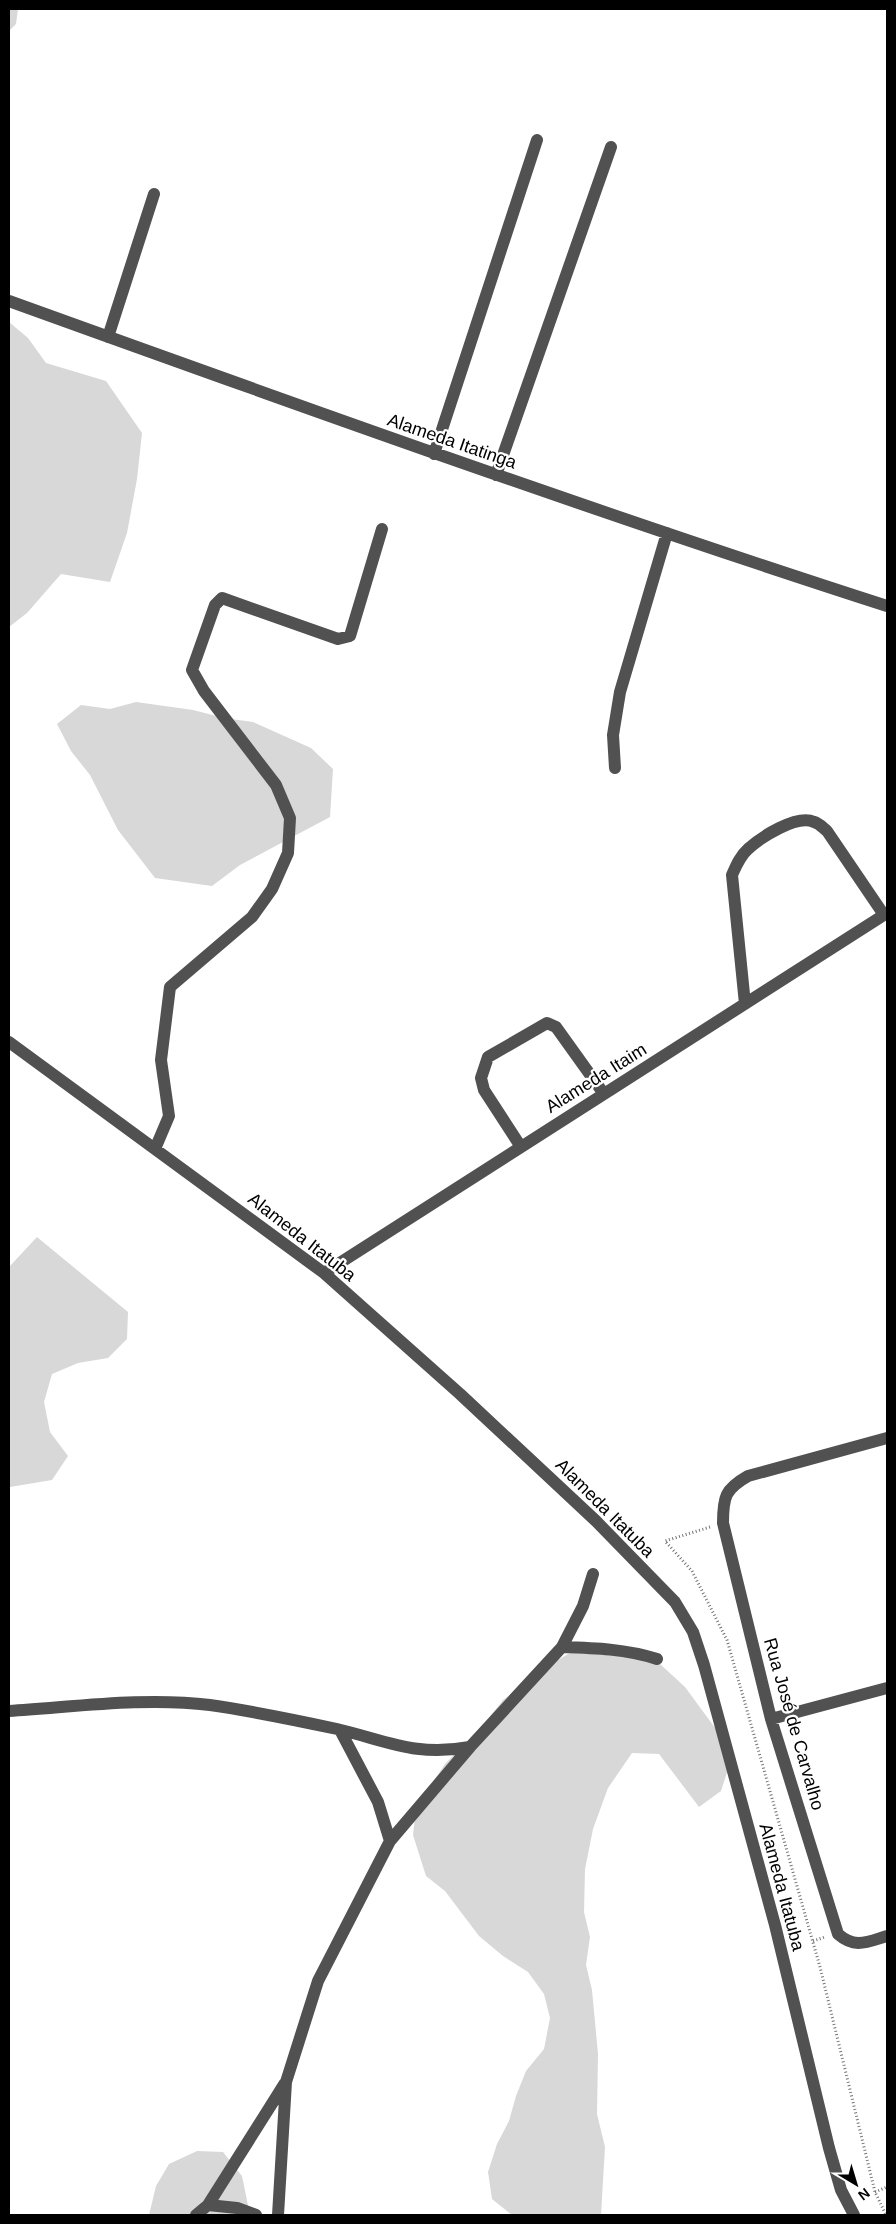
<svg xmlns="http://www.w3.org/2000/svg" width="896" height="2224" font-family="Arial,sans-serif">
<style>
.green{fill:#d8d8d8}
.lines{fill:none;stroke-linecap:round;stroke-linejoin:round}
.path{stroke:#737373;stroke-width:3;stroke-dasharray:1 2.5;stroke-linecap:butt}
.minor{stroke:#515151;stroke-width:12}
.labels{text-anchor:middle;dominant-baseline:central;stroke-width:4.5;stroke-linejoin:round;paint-order:stroke}
.street-label{font-size:18px;fill:#000;stroke:#fff}
</style>
<rect width="100%" height="100%" fill="#fff"/>
<path class="green" d="M 9,9 L 18,9 L 16,24 L 9,31 Z
M 9,322 L 28,338 L 46,363 L 106,381 L 142,433 L 137,479 L 127,533 L 110,582 L 61,574 L 27,613 L 9,627 Z
M 136,702 L 193,710 L 224,718 L 253,722 L 311,748 L 333,769 L 330,817 L 240,865 L 212,886 L 155,878 L 118,830 L 90,775 L 71,751 L 57,724 L 81,705 L 110,709 Z
M 37,1237 L 128,1312 L 127,1339 L 108,1358 L 78,1363 L 52,1374 L 44,1402 L 50,1432 L 68,1456 L 52,1480 L 10,1487 L 9,1486 L 9,1267 Z
M 573,1651 L 648,1653 L 685,1687 L 721,1736 L 730,1763 L 721,1791 L 699,1807 L 659,1754 L 632,1753 L 608,1788 L 593,1829 L 585,1869 L 584,1912 L 590,1937 L 586,1965 L 592,1990 L 598,2054 L 597,2114 L 605,2147 L 601,2215 L 512,2215 L 492,2199 L 488,2172 L 497,2144 L 509,2121 L 516,2096 L 526,2071 L 544,2049 L 550,2018 L 544,1994 L 528,1972 L 503,1956 L 479,1936 L 445,1891 L 426,1876 L 413,1835 L 416,1807 L 445,1764 L 485,1723 L 503,1700 L 548,1666 Z
M 197,2151 L 223,2152 L 242,2176 L 250,2215 L 149,2215 L 156,2186 L 169,2164 Z"/>
<g class="lines">
<path class="path" d="M 710,1527 L 665,1541 L 692,1571 L 727,1640 L 820,1967 L 875,2192 L 886,2215
M 813,1941 L 825,1937
M 875,2192 L 887,2187"/>
<path class="minor" d="M 9,301 C 300,406 592,511 887,606
M 108,337 L 154,194
M 434,454 L 537,140
M 496,475 L 611,147
M 615,768 L 613,735 L 620,692 L 667,533
M 745,1004 L 732,875 C 736,866 740,856 748,849 C 761,837 797,814 814,822 C 819,823 823,828 827,831 L 884,915
M 9,1042 L 324,1273 L 460,1394 L 596,1521 L 675,1602 L 693,1632 L 704,1665 L 775,1925 L 829,2148 L 841,2190 L 854,2215
M 521,1147 L 484,1090 L 481,1078 L 488,1057 L 547,1023 L 556,1027 L 604,1094
M 155,1149 L 169,1116 L 161,1060 L 170,987 L 252,917 L 272,889 L 288,853 L 290,818 L 276,785 L 204,691 L 192,670 L 215,605 L 222,598 L 338,639 L 350,636 L 382,529
M 324,1273 L 887,913
M 887,1438 L 748,1476 C 725,1489 723,1497 723,1523 L 771,1719 L 838,1934 C 855,1949 867,1942 887,1936
M 562,1647 L 583,1606 L 593,1574
M 9,1711 C 75,1707 144,1697 210,1705 C 252,1711 295,1720 337,1729 C 388,1741 416,1757 470,1747
M 771,1719 L 887,1688
M 340,1730 L 378,1802 L 390,1841
M 208,2205 L 285,2083
M 196,2215 L 208,2205 L 237,2208 L 256,2215
M 278,2215 L 286,2082 L 318,1981 L 390,1841 L 470,1747 L 562,1647 C 595,1648 626,1649 657,1659"/>
</g>
<g class="labels">
<g class="street-label">
<text transform="translate(452 441) rotate(19)">Alameda Itatinga</text>
<text transform="translate(596 1078) rotate(-32)">Alameda Itaim</text>
<text transform="translate(302 1237) rotate(38)">Alameda Itatuba</text>
<text transform="translate(605 1508) rotate(45)">Alameda Itatuba</text>
<text transform="translate(794 1724) rotate(74)">Rua José de Carvalho</text>
<text transform="translate(782 1887) rotate(75)">Alameda Itatuba</text>
</g>
</g>
<rect width="896" height="2224" fill="none" stroke="#000000" stroke-width="20"/>
<g transform="translate(856 2184) rotate(142)" stroke="#ffffff" stroke-width="4" paint-order="stroke">
<path d="M0-4L9 19L0 12L-9 19Z" fill="#000000"/>
<text y="-8" font-size="14" font-weight="bold" text-anchor="middle" fill="#000000">N</text>
</g>
</svg>
